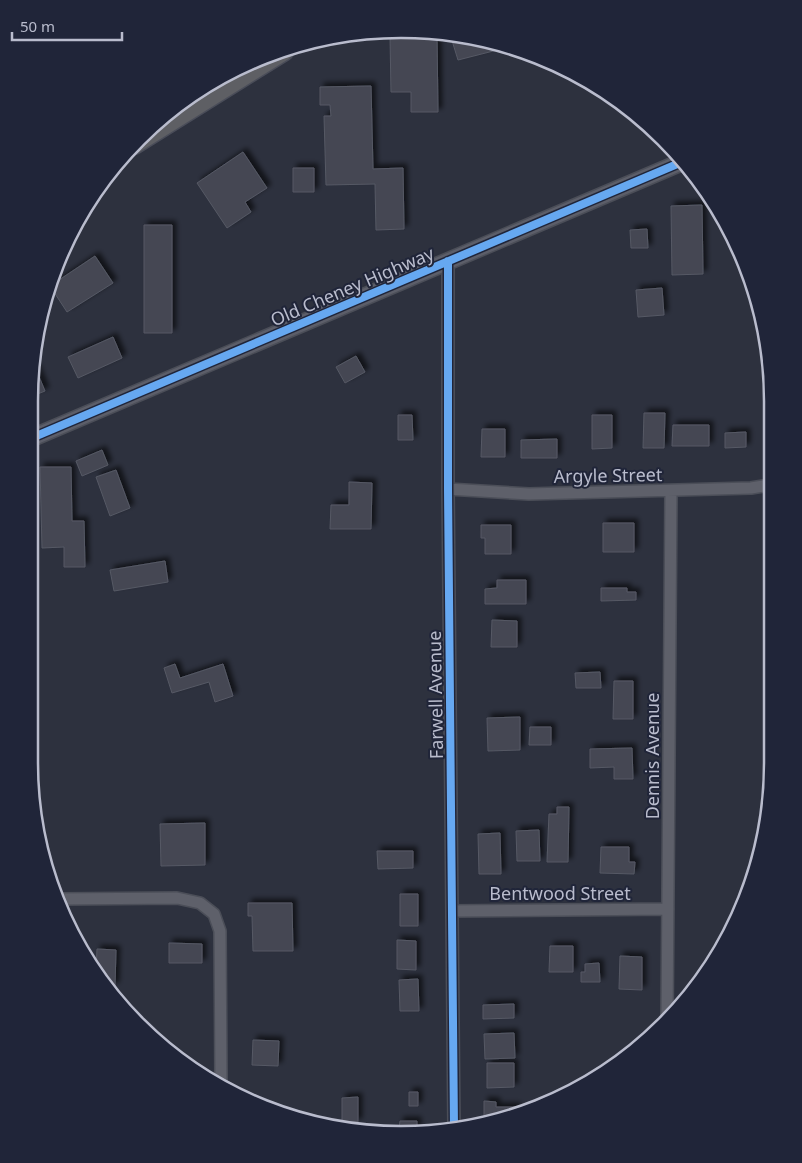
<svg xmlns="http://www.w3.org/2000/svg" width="802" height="1163" font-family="'Noto Sans',sans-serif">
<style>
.building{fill:#444752;stroke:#565965;filter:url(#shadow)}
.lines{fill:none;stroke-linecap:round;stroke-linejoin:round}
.street-casing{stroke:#4b4e58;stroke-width:14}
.secondary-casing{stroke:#4b4e58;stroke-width:19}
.highway-casing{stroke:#4a4d59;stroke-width:24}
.street{stroke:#5e606a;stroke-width:11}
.secondary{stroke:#5c5e69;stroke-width:16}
.highway{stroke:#5e5f64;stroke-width:21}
.cycleway-casing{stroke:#202539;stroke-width:11}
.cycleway{stroke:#66a8f1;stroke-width:8}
.labels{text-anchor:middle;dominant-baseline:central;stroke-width:4;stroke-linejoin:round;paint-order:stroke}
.street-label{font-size:18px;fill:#b9bccd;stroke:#202539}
.rim{fill:none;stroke:#b9bccd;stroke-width:2.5}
</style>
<defs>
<filter id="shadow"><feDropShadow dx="4" dy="-4" stdDeviation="2.5" flood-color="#0009"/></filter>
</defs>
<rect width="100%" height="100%" fill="#2d313e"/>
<path class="building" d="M 450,34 L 474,36 L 509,47 L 458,60 Z
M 437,36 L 438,112 L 411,112 L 411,92 L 391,92 L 390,37 Z
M 371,86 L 373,169 L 403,168 L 404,229 L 376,230 L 375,184 L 326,185 L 324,116 L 331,116 L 330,105 L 320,105 L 320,87 Z
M 243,152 L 267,188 L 245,202 L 251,212 L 227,228 L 197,183 Z
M 293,168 L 314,168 L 314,192 L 293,192 Z
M 702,205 L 703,274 L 672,275 L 671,206 Z
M 144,225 L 172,225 L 172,333 L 144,333 Z
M 647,229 L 648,248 L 631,248 L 630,230 Z
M 95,256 L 113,283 L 67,312 L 50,286 Z
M 662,288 L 664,315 L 638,317 L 636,290 Z
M 113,337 L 122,358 L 78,378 L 68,357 Z
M 356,356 L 365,372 L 345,383 L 336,367 Z
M 35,367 L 45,391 L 35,395 Z
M 644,413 L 665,413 L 664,448 L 643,448 Z
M 398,415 L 412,415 L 413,440 L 398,440 Z
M 592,415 L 612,415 L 612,448 L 592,449 Z
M 673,425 L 709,425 L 709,446 L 672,446 Z
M 482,429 L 505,429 L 505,457 L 481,457 Z
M 746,432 L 746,447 L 725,448 L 725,433 Z
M 557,439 L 557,458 L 521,458 L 521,440 Z
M 102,450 L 108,465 L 82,476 L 76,461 Z
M 40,467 L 71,467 L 72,521 L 84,521 L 85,567 L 64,567 L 64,547 L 42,548 Z
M 116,470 L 130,508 L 110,516 L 96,477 Z
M 349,482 L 372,483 L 371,529 L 330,529 L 331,505 L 349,505 Z
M 603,523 L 634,523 L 634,552 L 603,552 Z
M 481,525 L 511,525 L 511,554 L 485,554 L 485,538 L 481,538 Z
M 165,561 L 168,582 L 114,591 L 110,570 Z
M 497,580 L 526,580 L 526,604 L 485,604 L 485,589 L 497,588 Z
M 601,588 L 627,588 L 627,592 L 636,592 L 636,600 L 601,601 Z
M 492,620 L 517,621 L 517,647 L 491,647 Z
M 175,664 L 180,678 L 223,664 L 233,696 L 215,702 L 209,682 L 172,693 L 164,668 Z
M 600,672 L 601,688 L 576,688 L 575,673 Z
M 614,681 L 633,681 L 633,719 L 613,719 Z
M 520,717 L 520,750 L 488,751 L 487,718 Z
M 530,727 L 551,727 L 551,745 L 529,745 Z
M 632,748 L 633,779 L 614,779 L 614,767 L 590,768 L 590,749 Z
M 557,807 L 569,807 L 568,862 L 547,862 L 549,814 L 557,814 Z
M 205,823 L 205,865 L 161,866 L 160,824 Z
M 539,830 L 540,861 L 517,861 L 516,831 Z
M 500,833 L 501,874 L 479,874 L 478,834 Z
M 601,847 L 629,847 L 629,862 L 635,862 L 634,874 L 600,873 Z
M 377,851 L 413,851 L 413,868 L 378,869 Z
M 400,894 L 418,894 L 418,926 L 400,926 Z
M 248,903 L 292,903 L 293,951 L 253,951 L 252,916 L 248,916 Z
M 397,940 L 416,941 L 416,970 L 397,969 Z
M 169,943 L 202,944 L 202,963 L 169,963 Z
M 550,946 L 573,946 L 573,972 L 549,972 Z
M 97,949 L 116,950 L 115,986 L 106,986 L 96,974 Z
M 620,956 L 642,957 L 642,990 L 619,989 Z
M 599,963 L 600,982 L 581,982 L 581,972 L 585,972 L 585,964 Z
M 418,979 L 419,1011 L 400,1011 L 399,980 Z
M 514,1004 L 514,1018 L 483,1019 L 483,1005 Z
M 514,1033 L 515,1058 L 485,1059 L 484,1034 Z
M 253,1040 L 279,1041 L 278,1066 L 252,1065 Z
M 487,1063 L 514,1063 L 514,1087 L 487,1088 Z
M 409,1092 L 418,1092 L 418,1106 L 409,1106 Z
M 358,1097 L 358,1122 L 342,1123 L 342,1098 Z
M 484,1101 L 496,1102 L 496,1107 L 517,1107 L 516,1112 L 484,1124 Z
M 400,1121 L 417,1121 L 417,1129 L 399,1130 Z"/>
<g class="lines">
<defs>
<path id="street" d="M 448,261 L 448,489 L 454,1128
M 448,489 L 529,494 L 751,488 L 769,485
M 60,899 L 177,898 L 200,903 L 214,914 L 220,931 L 221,1081
M 452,911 L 668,909
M 667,1022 L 671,491"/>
<path id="secondary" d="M 34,437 L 682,162"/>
<path id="highway" d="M 134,143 L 283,50"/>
</defs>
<use href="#street" class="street-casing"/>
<use href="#secondary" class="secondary-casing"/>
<use href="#highway" class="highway-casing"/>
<use href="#street" class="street"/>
<use href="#secondary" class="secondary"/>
<use href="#highway" class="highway"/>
<defs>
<path id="cycleway" d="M 448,261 L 448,489 L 454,1128
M 34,437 L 682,162"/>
</defs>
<use href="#cycleway" class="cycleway-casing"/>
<use href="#cycleway" class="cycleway"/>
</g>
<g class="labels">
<g class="street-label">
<text transform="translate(352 286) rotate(-23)">Old Cheney Highway</text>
<text transform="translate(608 475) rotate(-1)">Argyle Street</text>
<text transform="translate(435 695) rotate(-91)">Farwell Avenue</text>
<text transform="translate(652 756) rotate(-90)">Dennis Avenue</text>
<text x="560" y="893">Bentwood Street</text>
</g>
</g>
<path d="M0 0H802V1163H0ZM401 38H401A363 363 0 0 1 764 401V763A363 363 0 0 1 401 1126H401A363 363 0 0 1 38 763V401A363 363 0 0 1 401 38Z" fill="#202539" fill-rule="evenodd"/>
<path class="rim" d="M401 38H401A363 363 0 0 1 764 401V763A363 363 0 0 1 401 1126H401A363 363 0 0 1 38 763V401A363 363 0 0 1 401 38Z"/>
<path d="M12 32v8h110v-8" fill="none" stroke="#b9bccd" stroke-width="2.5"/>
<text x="20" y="32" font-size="15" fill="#b9bccd" stroke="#202539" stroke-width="4" paint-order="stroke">50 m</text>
</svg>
